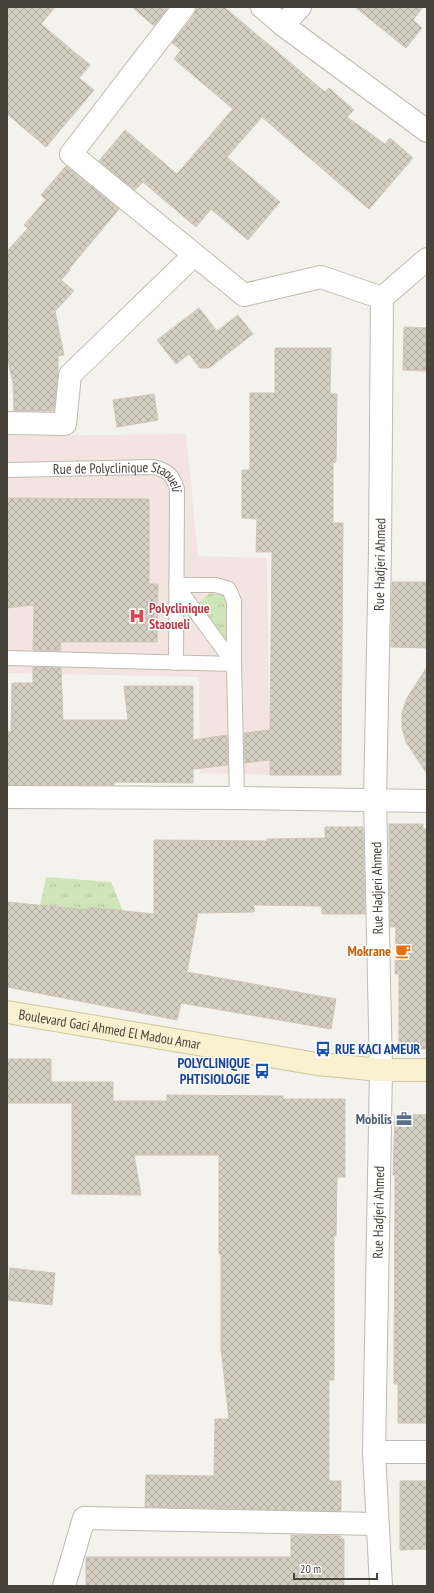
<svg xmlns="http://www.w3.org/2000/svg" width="434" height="1593" font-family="'PT Sans Narrow',sans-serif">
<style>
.medical{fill:#f3e4e1}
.grass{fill:url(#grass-tufts)}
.building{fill:url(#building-cross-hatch);stroke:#cfc6b6}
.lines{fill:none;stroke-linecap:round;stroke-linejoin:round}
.lane-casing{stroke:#bfbaaf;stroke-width:16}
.street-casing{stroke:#bfbaaf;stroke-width:24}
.secondary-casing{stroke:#cfc5a0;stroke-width:24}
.lane{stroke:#fff;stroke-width:14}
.street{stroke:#fff;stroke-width:22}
.secondary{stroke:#faf1d1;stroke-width:22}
.labels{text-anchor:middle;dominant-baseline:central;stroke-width:3;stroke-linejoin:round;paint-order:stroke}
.street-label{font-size:14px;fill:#48433a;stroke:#fff}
.health-label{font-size:14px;font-weight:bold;fill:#be3a42;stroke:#fff;text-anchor:start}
.food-label{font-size:14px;font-weight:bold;fill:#c56008;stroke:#fff;text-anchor:end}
.transit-label{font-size:14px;font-weight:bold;fill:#164399;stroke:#fff;text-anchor:start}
.service-label{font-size:14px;font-weight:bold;fill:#4e5e75;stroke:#fff;text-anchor:end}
</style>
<defs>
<pattern id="grass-tufts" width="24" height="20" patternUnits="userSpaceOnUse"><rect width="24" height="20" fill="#d0e4b9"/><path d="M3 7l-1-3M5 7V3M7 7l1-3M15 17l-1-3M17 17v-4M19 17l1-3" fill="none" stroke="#b4c5a0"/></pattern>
<pattern id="building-cross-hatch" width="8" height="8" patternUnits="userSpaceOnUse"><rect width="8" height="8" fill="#d5cec2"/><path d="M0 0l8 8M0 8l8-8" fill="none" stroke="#afa99f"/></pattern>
</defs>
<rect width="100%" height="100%" fill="#f4f2ec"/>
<path class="medical" d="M 186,434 L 198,556 L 267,558 L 270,775 L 200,773 L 199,677 L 7,673 L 7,436 Z"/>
<path class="grass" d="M 210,593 L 228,595 L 226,646 L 197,604 Z
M 46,877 L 111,882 L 126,918 L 40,906 Z"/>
<path class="building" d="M 7,7 L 55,7 L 41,24 L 90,65 L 79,78 L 94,90 L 46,147 L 7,114 Z
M 132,7 L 168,7 L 154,26 Z
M 196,7 L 224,7 L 325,92 L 329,88 L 354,110 L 347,117 L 385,144 L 390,138 L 413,158 L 369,209 L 262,117 L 227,157 L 280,202 L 248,240 L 211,209 L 196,227 L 143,182 L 135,190 L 99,161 L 125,130 L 177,174 L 233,109 L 174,59 L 181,50 L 172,43 L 194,15 Z
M 355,7 L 423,7 L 413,20 L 422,28 L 406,48 Z
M 66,166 L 119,209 L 69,269 L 70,270 L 61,280 L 74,291 L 55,311 L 64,355 L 58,356 L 58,372 L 54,411 L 14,411 L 13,383 L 7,357 L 7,251 L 28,228 L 24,225 L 46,200 L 41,195 Z
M 199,308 L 217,331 L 238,315 L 253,334 L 209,368 L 200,368 L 189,354 L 176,364 L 157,340 Z
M 404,327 L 427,328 L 427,371 L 403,370 Z
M 275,348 L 331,348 L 330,394 L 337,394 L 336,462 L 333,462 L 333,523 L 343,523 L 341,775 L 270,775 L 270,760 L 245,763 L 244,733 L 270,730 L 272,552 L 256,552 L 257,519 L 242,518 L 242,470 L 250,470 L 250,393 L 275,393 Z
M 154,394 L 158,420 L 117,427 L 113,400 Z
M 7,498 L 149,499 L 149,584 L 158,584 L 157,642 L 60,642 L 61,651 L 33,650 L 34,605 L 7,608 Z
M 392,582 L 427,582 L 427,648 L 391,647 Z
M 33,667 L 61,668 L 63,720 L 128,720 L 124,686 L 193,686 L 193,740 L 227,735 L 228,765 L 193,769 L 193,783 L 114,782 L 114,785 L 7,785 L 7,732 L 11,732 L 12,683 L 33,683 Z
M 427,667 L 427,774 L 406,742 L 402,728 L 402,713 L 407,698 Z
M 389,824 L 423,824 L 423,829 L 427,829 L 427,1049 L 399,1049 L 399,974 L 395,974 L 396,927 L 390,927 Z
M 325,827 L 363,827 L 365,914 L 322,914 L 322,906 L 254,905 L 254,912 L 198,913 L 187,972 L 336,999 L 331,1029 L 181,1003 L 177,1020 L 7,987 L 7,902 L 88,910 L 88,907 L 154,914 L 154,840 L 267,841 L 267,839 L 325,838 Z
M 7,1059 L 51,1059 L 51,1082 L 113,1082 L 113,1101 L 167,1101 L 167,1095 L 283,1096 L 283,1099 L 345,1099 L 345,1177 L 337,1177 L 336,1236 L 334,1236 L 334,1380 L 329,1380 L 329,1481 L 341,1481 L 341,1511 L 145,1507 L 146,1475 L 214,1476 L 215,1419 L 229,1419 L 221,1349 L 221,1254 L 219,1254 L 219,1155 L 134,1155 L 141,1195 L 72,1194 L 72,1103 L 7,1103 Z
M 395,1114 L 427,1115 L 427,1423 L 398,1423 L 398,1384 L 394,1384 L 395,1175 L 393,1175 Z
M 10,1268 L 55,1273 L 52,1305 L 7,1300 Z
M 400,1481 L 427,1481 L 427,1549 L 400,1550 Z
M 291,1535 L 341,1536 L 341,1539 L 344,1539 L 344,1586 L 86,1586 L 86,1557 L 291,1557 Z"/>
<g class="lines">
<defs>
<g id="lane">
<path id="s1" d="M 7,470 L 153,467 C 167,470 173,475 177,489 L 176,663"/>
<path d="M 176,585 L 216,585 L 229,589 L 234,601 L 234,664 Z"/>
<path d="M 7,658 L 234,664 L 237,798"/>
</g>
<g id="street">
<path d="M 184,7 L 71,154 L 244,295 L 321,277 L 382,298"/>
<path d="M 262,7 L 283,25 L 427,131"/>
<path d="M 283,25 L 300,7"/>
<path d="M 7,423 L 65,424 L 70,375 L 194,255"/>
<path d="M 7,797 L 237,798 L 427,801"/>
<path d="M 374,1452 L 427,1452"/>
<path d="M 64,1586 L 84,1518 L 377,1524"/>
<path id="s2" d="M 381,1586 L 374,1452 L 381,1070 L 375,800 L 380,551 L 382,298 L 427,259"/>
</g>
<g id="secondary">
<path id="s3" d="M 7,1012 L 317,1064 L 381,1070 L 427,1070"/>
</g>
</defs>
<use href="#lane" class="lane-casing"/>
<use href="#street" class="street-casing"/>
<use href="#secondary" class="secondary-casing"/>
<use href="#lane" class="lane"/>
<use href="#street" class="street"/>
<use href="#secondary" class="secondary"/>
</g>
<defs>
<symbol id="hospital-bare" viewBox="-9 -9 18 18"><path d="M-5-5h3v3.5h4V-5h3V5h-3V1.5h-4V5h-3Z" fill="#e0444e" stroke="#fff" stroke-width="2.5" paint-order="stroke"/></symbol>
<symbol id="cafe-bare" viewBox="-9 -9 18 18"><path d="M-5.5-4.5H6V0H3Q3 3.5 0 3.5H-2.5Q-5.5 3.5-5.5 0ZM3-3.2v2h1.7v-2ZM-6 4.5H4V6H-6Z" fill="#e8710a" stroke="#fff" stroke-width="2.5" paint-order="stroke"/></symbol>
<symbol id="bus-bare" viewBox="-9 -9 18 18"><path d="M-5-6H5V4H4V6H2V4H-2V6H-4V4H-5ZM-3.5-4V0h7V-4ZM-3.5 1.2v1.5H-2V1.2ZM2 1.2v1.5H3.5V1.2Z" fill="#1a4fb4" stroke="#fff" stroke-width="2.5" paint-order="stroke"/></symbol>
<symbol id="office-bare" viewBox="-9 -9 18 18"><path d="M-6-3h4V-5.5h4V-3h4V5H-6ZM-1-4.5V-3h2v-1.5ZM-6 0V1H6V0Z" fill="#5c6f8a" stroke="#fff" stroke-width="2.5" paint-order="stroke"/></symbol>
</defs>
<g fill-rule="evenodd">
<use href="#hospital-bare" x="126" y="605" width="22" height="22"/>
<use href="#cafe-bare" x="392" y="940" width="22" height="22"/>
<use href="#bus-bare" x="312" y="1038" width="22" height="22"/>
<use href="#bus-bare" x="251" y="1060" width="22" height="22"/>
<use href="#office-bare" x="393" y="1108" width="22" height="22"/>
</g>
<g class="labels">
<g class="street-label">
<text stroke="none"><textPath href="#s1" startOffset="115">Rue de Polyclinique Staoueli</textPath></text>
<text stroke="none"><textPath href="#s2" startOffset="1022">Rue Hadjeri Ahmed</textPath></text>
<text transform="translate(377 888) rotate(-91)">Rue Hadjeri Ahmed</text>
<text stroke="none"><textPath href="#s3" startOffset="104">Boulevard Gaci Ahmed El Madou Amar</textPath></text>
<text stroke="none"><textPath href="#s2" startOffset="374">Rue Hadjeri Ahmed</textPath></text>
</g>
<g class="health-label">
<text x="149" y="608">Polyclinique<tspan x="149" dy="16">Staoueli</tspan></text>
</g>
<g class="food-label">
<text x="391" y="951">Mokrane</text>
</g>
<g class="transit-label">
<text x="335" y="1049">RUE KACI AMEUR</text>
<text x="250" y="1063" text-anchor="end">POLYCLINIQUE<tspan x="250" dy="16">PHTISIOLOGIE</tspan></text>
</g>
<g class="service-label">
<text x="392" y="1119">Mobilis</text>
</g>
</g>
<rect width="434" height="1593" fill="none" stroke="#48433a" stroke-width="16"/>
<path d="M294 1573v6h83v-6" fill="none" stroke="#48433a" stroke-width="2"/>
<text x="300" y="1573" font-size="12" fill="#48433a" stroke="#ffffff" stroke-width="3" paint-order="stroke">20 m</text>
</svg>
